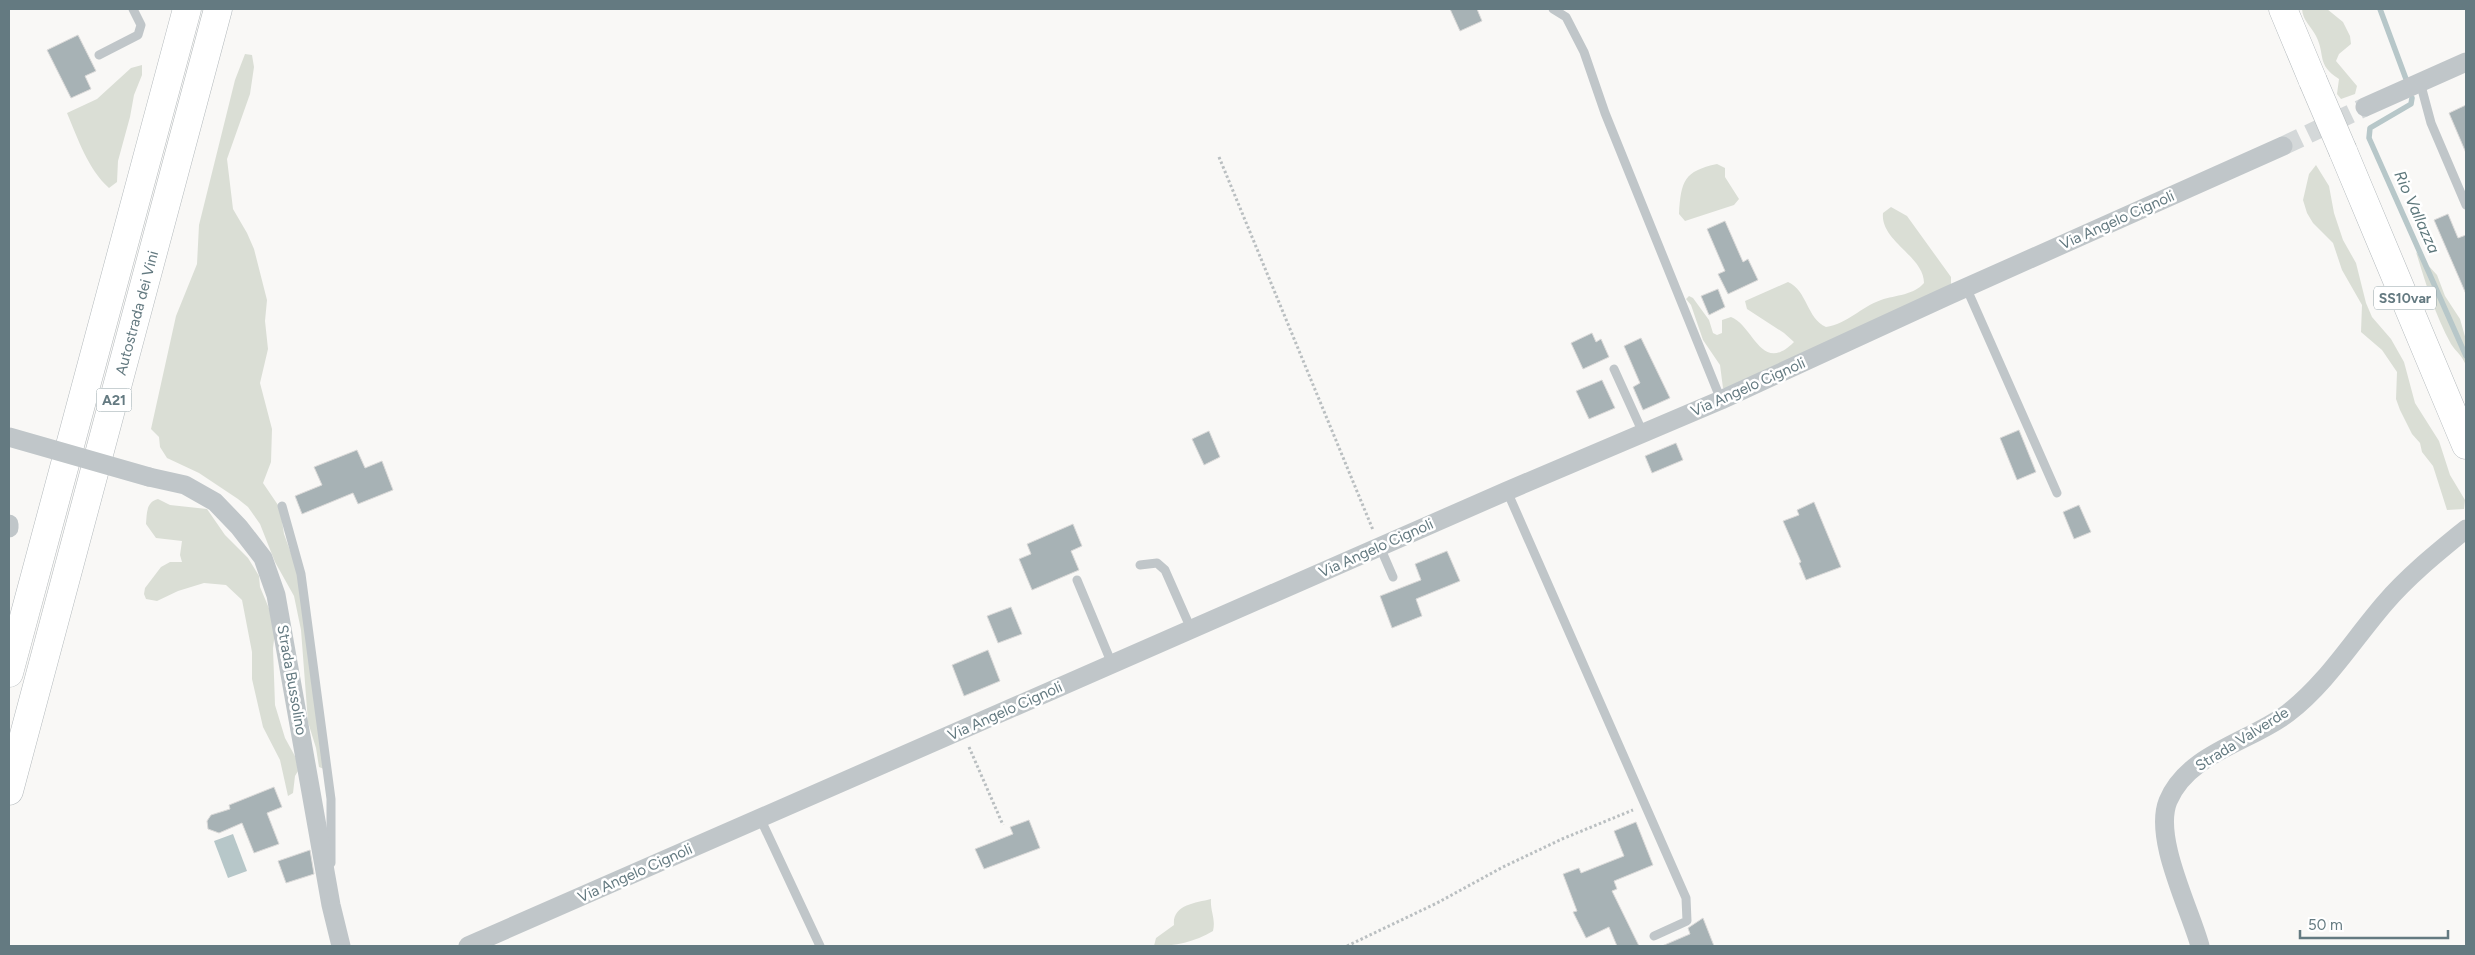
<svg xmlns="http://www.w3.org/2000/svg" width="2475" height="955" font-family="Figtree,sans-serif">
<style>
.green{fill:#daded5}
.water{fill:#b7c7c9}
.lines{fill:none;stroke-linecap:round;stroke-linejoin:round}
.stream{stroke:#b7c7c9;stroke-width:5.5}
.building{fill:#a7b2b5;stroke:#dbdad9}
.minor-tunnel{stroke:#d4d8d9;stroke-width:19;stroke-dasharray:19 9;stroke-linecap:butt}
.trunk-casing{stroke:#b3b9bc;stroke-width:29}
.motorway-casing{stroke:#b3b9bc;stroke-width:29}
.path{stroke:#babfc1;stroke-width:3;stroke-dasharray:2.5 2.5;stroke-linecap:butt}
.service{stroke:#c0c6c9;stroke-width:9}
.minor{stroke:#c0c6c9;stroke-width:19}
.trunk{stroke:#fff;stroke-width:28}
.motorway{stroke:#fff;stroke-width:28}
.trunk-bridge-casing{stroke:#b3b9bc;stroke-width:29;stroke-linecap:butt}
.minor-bridge{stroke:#c0c6c9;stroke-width:19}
.trunk-bridge{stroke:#fff;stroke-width:28}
.labels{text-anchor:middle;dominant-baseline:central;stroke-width:5;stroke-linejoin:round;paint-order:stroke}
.shield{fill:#fff;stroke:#92a2a7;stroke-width:1}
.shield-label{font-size:14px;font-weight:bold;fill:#647a81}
.street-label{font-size:15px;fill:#647a81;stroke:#fff}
.water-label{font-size:16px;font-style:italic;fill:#5e787c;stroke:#fff}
</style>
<rect width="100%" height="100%" fill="#f9f8f6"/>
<path class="green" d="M 2302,9 L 2327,9 L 2343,22 L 2350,36 L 2351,44 L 2339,54 L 2336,61 L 2357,86 L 2355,94 L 2341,99 L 2337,94 L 2339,79 C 2316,64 2326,56 2316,36 C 2311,26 2303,21 2302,9 Z
M 245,54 L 252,55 L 254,67 L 250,94 L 227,159 L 233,209 L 247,233 L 254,249 L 267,300 L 265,321 L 268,349 L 260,383 L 272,429 L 271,462 L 263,483 L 280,508 L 284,534 L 297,570 L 324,769 L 319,767 L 316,748 L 308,722 L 301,630 L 294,596 L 275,562 L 260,524 L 248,507 L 238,499 L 199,473 L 167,458 L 160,447 L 159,437 L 151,429 L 176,316 L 197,264 L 199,225 L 235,80 Z
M 142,65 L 142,75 L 134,95 L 130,117 L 118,161 L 117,182 L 109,188 C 88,169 78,139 67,113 L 97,99 L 131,68 Z
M 1717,164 L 1725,168 L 1725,177 L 1739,199 L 1734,205 L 1685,221 L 1679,214 C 1681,181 1684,171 1717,164 Z
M 2316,165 L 2329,186 L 2334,213 L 2343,240 L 2356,263 L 2366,303 L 2372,317 L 2391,339 L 2404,362 L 2415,403 L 2439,441 L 2450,475 L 2465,500 L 2464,509 L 2447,510 L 2433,466 L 2422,452 L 2420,443 L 2412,434 L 2400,410 L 2396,399 L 2397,372 L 2382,350 L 2361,332 L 2362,305 L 2342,270 L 2333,243 L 2313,223 L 2307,213 L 2303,200 L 2309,174 Z
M 1891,207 L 1907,216 L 1951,277 L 1951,286 L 1728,389 L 1723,388 L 1720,365 L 1703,340 L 1691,305 L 1686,299 L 1689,296 L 1693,298 L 1709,320 L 1713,333 L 1717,335 L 1722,333 L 1722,320 L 1731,317 C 1754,326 1761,375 1794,342 L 1784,333 L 1747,309 L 1745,301 L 1788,282 C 1807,290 1807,319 1826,327 C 1847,324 1861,307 1881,300 C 1896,295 1914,295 1924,283 C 1924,256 1880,241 1883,213 Z
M 2416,252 L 2437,275 L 2445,296 L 2460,319 L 2466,340 L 2466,366 C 2463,356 2456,352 2451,344 C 2435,315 2426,284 2416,252 Z
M 158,499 L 170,505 L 207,509 L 225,535 L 248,558 L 259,576 L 260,587 L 276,625 L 273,648 L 275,705 L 285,738 L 296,758 L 298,771 L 295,776 L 293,793 L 288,796 L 280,760 L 263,727 L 252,679 L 252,652 L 242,600 L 226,585 L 204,583 L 178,591 L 157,601 L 146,599 L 144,594 L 145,588 L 161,567 L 170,562 L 182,562 L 180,555 L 182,541 L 156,538 L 146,524 C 147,513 146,502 158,499 Z
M 1211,899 C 1210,911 1216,919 1213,931 C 1195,942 1175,946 1154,946 L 1156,938 L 1174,925 C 1172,905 1195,903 1211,899 Z"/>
<path class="water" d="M 233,834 L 247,871 L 228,878 L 214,841 Z"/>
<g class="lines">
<path class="stream" d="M 2380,9 L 2406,79
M 2412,98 L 2411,104 L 2370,128 L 2369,138 L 2466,356"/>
</g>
<path class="building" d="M 1450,9 L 1477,9 L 1482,21 L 1460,31 Z
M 78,35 L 96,71 L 85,76 L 91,89 L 71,98 L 47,50 Z
M 2466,105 L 2466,153 L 2449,113 Z
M 2448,214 L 2458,238 L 2466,235 L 2466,294 L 2434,220 Z
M 1725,221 L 1743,262 L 1748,259 L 1758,280 L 1728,294 L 1718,274 L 1725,271 L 1707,229 Z
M 1718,289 L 1725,307 L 1709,315 L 1701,296 Z
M 1592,333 L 1596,342 L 1601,339 L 1609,357 L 1583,369 L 1571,343 Z
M 1641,338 L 1670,398 L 1643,410 L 1633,387 L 1640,383 L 1624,346 Z
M 1602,380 L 1615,408 L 1589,419 L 1576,391 Z
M 2019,430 L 2036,472 L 2017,480 L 2000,438 Z
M 1209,431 L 1220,457 L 1204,465 L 1192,439 Z
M 1676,443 L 1683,460 L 1652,473 L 1645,456 Z
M 357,450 L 365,468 L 382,461 L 393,490 L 358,504 L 353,493 L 302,514 L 295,496 L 322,485 L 314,467 Z
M 1814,502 L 1841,567 L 1806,580 L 1799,563 L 1801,562 L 1783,521 L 1799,515 L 1797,510 Z
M 2079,505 L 2091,532 L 2074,539 L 2063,512 Z
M 1073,524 L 1082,546 L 1071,551 L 1079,570 L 1032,590 L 1019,559 L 1031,554 L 1027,544 Z
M 1447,551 L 1460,581 L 1416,599 L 1422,616 L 1392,628 L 1380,596 L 1421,580 L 1415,564 Z
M 1011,607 L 1022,634 L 998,643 L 987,616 Z
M 988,650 L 1000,681 L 964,696 L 952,665 Z
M 274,787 L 282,807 L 267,813 L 279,844 L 254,853 L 242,823 L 219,833 L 208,829 L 207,821 L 211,815 L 230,809 L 229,805 Z
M 1029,820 L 1040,848 L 984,869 L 975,849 L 1013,834 L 1010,827 Z
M 1636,822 L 1653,865 L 1614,881 L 1617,889 L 1612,891 L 1639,946 L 1617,946 L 1609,927 L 1586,938 L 1573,912 L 1577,911 L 1563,874 L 1579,868 L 1581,873 L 1624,856 L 1614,831 Z
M 310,850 L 314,874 L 286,883 L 278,861 Z
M 1703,918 L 1714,946 L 1662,946 L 1690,934 L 1688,928 Z"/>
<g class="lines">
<path class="minor-tunnel" d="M 2283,146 L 2365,107"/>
<defs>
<path id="trunk" d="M 2283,9 L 2313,81
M 2343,151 L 2466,445"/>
<path id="motorway" d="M 9,673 L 187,9
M 9,791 L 218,9"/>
</defs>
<use href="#trunk" class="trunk-casing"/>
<use href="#motorway" class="motorway-casing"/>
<path class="path" d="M 1219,157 L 1373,530
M 969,747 L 1003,825
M 1347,946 L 1437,903 L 1503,867 L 1562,839 L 1633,810"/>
<path class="service" d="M 1553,9 L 1566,17 L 1584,52 L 1605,113 L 1721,400
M 99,55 L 138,35 L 141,25 L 133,9
M 2420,82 L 2431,123 L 2466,205
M 1966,287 L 2057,493
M 1614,369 L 1643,433
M 1507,491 L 1686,898 L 1687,921 L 1654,936
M 282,506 L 301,574 L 331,799 L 331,863
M 1380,547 L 1393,577
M 1140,565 L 1157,563 L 1165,570 L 1191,629
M 1077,580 L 1112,664
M 760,818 L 820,946"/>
<path class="minor" d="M 2365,107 L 2466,62
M 149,477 L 185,485 L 215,502 L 239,527 L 263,558 L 276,595 L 331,905 L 341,946
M 9,524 L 9,528
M 468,946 L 1507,491 L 1721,400 L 1947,296 L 2283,146
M 2200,946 C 2190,909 2153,838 2168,801 C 2188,753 2250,742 2288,713 C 2327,683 2353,640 2385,603 C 2409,575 2438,552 2466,529"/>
<use href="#trunk" class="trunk"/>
<use href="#motorway" class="motorway"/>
<defs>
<path id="trunk-bridge" d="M 2313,81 L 2343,151"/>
</defs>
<use href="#trunk-bridge" class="trunk-bridge-casing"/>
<path class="minor-bridge" d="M 9,437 L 149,477"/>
<use href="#trunk-bridge" class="trunk-bridge"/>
</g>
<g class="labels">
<g class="shield">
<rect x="2374" y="286.5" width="62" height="23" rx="4"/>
<rect x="96.5" y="388.5" width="35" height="23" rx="4"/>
</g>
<g class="shield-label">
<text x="2405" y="298">SS10var</text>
<text x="114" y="400">A21</text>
</g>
<g class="street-label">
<text transform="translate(2117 220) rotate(-24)">Via Angelo Cignoli</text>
<text transform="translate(137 313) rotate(-75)">Autostrada dei Vini</text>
<text transform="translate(1748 387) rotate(-24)">Via Angelo Cignoli</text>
<text transform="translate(1376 548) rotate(-24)">Via Angelo Cignoli</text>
<text transform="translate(292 680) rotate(80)">Strada Bussolino</text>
<text transform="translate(1005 711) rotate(-24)">Via Angelo Cignoli</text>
<text transform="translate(2242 739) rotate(-32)">Strada Valverde</text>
<text transform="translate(635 873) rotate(-24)">Via Angelo Cignoli</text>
</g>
<g class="water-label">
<text transform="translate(2417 212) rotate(66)">Rio Vallazza</text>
</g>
</g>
<rect width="2475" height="955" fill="none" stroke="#647a81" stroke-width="20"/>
<path d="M2300 930v8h148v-8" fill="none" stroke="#647a81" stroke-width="2.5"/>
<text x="2308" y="930" font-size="15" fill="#647a81" stroke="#ffffff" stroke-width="4" paint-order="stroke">50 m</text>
</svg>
